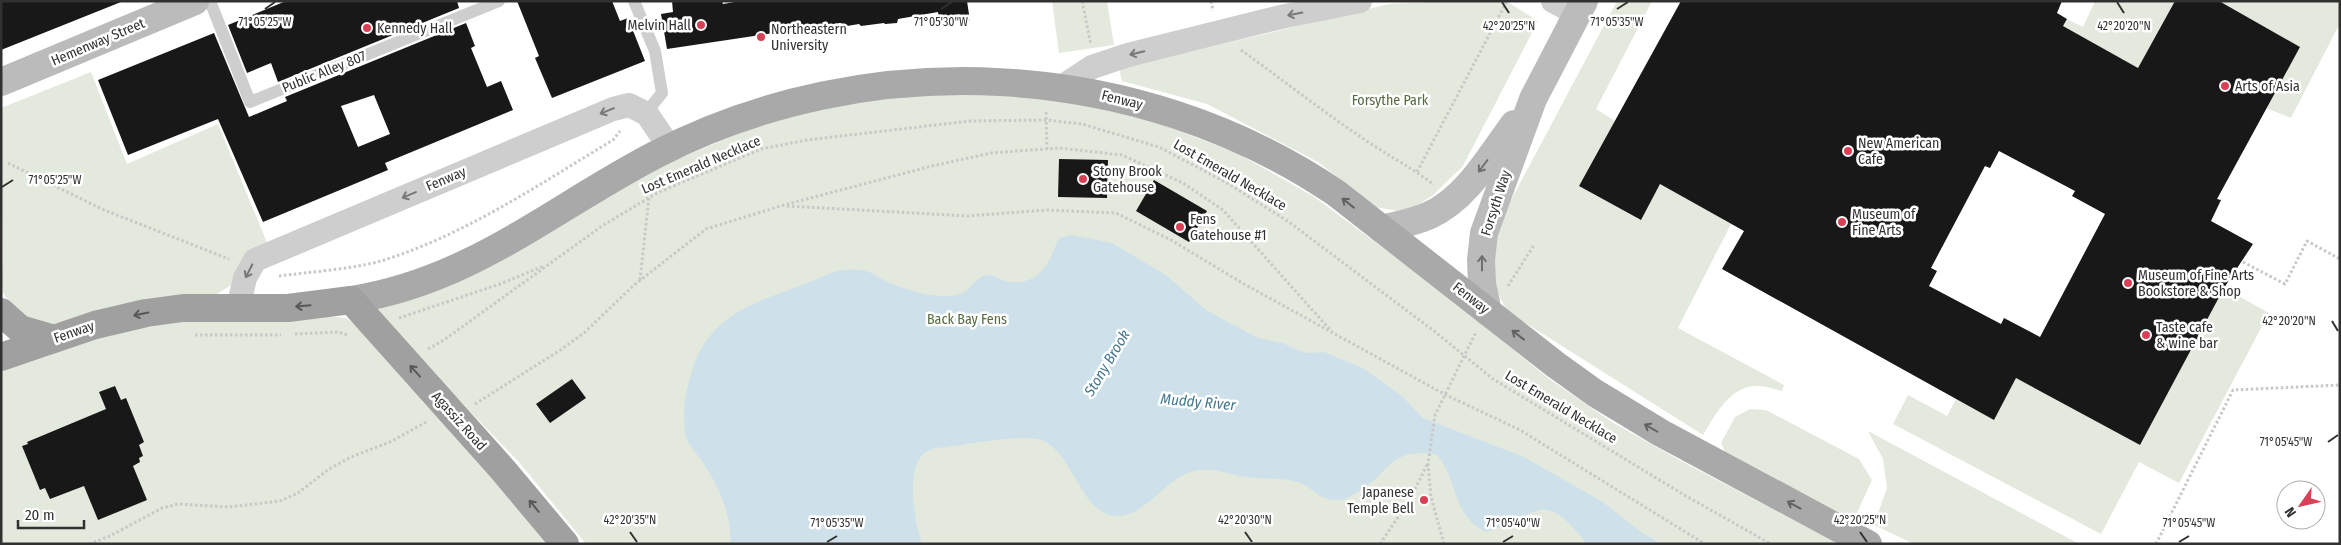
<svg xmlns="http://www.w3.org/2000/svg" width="2341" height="545" font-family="'Fira Sans Condensed',sans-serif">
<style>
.green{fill:#e4e9dd}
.water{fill:#cee1eb}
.building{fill:#181818;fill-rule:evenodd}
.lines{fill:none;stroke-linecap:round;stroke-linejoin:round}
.path{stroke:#c8c8c8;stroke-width:3;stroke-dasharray:2.5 2.5;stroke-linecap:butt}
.service{stroke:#cecece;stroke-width:12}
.minor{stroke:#cecece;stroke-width:24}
.secondary{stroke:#bbb;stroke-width:28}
.primary{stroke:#a9a9a9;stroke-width:28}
.trunk{stroke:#a0a0a0;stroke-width:28}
.oneway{stroke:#787878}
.oneway2{stroke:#6f6f6f}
.oneway3{stroke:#616161}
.oneway4{stroke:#585858}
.ticks{fill:none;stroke:#313131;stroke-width:2}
.poi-dot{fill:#da4055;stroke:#fff;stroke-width:2}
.labels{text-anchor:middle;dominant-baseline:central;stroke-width:5;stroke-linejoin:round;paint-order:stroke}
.poi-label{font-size:14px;fill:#313131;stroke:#fff;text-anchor:start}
.street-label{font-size:14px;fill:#313131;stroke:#fff}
.park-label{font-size:14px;fill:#566a40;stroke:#fff}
.water-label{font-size:15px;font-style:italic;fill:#43768e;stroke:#fff}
.ticks-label{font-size:12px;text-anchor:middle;fill:#313131;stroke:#fff;stroke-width:5;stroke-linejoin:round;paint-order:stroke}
</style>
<rect width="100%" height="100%" fill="#fff"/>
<path class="green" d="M 1052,1 L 1107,1 L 1114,45 L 1059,53 Z
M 1456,1 L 1506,1 L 1538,21 L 1463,166 L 1432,196 L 1416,206 L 1398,211 L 1375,207 L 1318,162 L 1207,104 L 1122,81 L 1119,69 L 1389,4 Z
M 1617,1 L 1652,1 L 1596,109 L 1615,121 L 1579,186 L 1640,220 L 1660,184 L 1731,224 L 1678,328 L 1784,385 L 1782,391 C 1774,389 1766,386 1759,386 C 1731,384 1715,415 1703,435 L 1513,315 L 1505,307 L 1496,290 L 1491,245 L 1500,221 Z
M 2095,1 L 2175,1 L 2138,68 L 2063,26 L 2067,19 L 2083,27 Z
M 2219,1 L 2340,1 L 2340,28 L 2338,27 L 2291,118 L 2266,108 L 2300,47 Z
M 91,72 L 127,164 L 218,124 L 268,245 L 246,257 L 231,285 L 217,294 L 53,329 L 24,321 L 8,301 L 3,292 L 1,283 L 3,261 L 1,108 Z
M 987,93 L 1065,100 L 1155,122 L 1235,152 L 1313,196 L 1448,296 L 1548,378 L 1612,422 L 1683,462 L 1840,544 L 586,544 L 519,462 L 379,318 L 378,309 L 494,265 L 654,169 L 762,124 L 826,107 L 878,98 Z
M 2224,288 L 2269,313 L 2179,483 L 2139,462 L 2101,534 L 1893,424 L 1908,395 L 1947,416 L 1956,399 L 1994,419 L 2016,378 L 2140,445 Z
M 326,316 L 346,318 L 358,326 L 550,544 L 1,544 L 1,371 L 48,356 L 90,337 L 143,325 L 191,320 Z
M 1750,409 L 1766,410 L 1859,459 L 1872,480 L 1857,513 L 1848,517 L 1725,452 L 1721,443 L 1735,417 Z
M 1868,431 L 2079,544 L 1914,544 L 1874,525 L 1887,488 L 1883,459 Z"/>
<path class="water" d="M 1072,235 L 1112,243 L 1166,275 L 1206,310 L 1258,338 L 1283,343 L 1295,349 L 1308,353 L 1324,352 L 1363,368 L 1402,396 L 1423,418 L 1524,457 L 1603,502 L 1641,532 L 1661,544 L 1587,544 C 1540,485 1540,517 1486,532 C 1451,515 1459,481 1437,455 C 1386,446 1391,476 1354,494 C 1350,496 1345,500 1340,500 C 1318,501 1317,490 1300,483 C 1283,477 1264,480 1247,477 C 1230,475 1217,468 1199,470 C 1167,474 1149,515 1118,516 C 1081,516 1075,457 1044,441 C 1024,432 959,447 935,448 C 932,450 927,451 924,453 C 905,469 915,524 922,544 L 730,544 C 732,516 719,486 703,463 C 698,455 689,446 686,438 C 684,430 684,420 684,412 C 684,401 687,389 690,378 C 705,317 750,304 802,285 C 824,277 835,267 860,270 C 872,271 879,278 890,283 C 909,291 937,299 957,295 C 968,293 972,282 981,277 C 984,276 988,275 992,275 C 1012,287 1033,285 1047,264 C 1052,256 1055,246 1059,238 Z"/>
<path class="building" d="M 1,1 L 121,1 L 121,2 L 1,50 Z
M 286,1 L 457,1 L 459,8 L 278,82 L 271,63 L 247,73 L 228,25 Z
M 517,1 L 612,1 L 620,21 L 628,18 L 645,61 L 552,98 L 535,58 L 539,56 Z
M 672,1 L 722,1 L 723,4 L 740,1 L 967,1 L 970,21 L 940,25 L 938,12 L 898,19 L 897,23 L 885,24 L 884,23 L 861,26 L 859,24 L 841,27 L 841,23 L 667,49 L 661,14 L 673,12 Z
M 1681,1 L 2062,1 L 2057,13 L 2067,19 L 2063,26 L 2138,68 L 2175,1 L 2219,1 L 2300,47 L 2217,199 L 2221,200 L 2211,221 L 2253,244 L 2224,288 L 2140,445 L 2016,378 L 1994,420 L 1722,269 L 1744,231 L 1660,184 L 1641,220 L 1579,186 ZM 1999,151 L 2075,191 L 2072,196 L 2105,214 L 2040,337 L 2004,318 L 2001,324 L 1929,286 L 1937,271 L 1931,268 L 1985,166 L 1990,168 Z
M 466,23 L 475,46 L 471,48 L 487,87 L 501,81 L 513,110 L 385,163 L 388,170 L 263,222 L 218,119 L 128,155 L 98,80 L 214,33 L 249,117 L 287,101 L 285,97 ZM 374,95 L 390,134 L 358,147 L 341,106 Z
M 1059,159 L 1108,160 L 1107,198 L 1058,197 Z
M 1154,180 L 1207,211 L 1189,242 L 1136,211 Z
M 572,379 L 586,398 L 550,423 L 536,404 Z
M 115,386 L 121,400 L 126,398 L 144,442 L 139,445 L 143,456 L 139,458 L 140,462 L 133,466 L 147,500 L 98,520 L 84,486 L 50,499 L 45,488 L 40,490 L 22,446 L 28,444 L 27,442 L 106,409 L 99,392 Z"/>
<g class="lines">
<path class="path" d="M 1082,1 L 1091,45
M 1211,1 L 1213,11
M 1241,50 C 1280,78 1318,108 1358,135 C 1383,153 1410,166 1434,185
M 1046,112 L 1047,149
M 8,163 L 104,210 L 229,259
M 1417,172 L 1507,1
M 787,206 L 968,216 L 1047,210 L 1116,213 L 1171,240 L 1244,284 L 1444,394 L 1520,430 L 1705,544
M 2243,262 L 2285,284 L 2307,241 L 2340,259
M 279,276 C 309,272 353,269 381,261 C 465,235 538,185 613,140 L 620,131
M 640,280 L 649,197
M 1508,286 L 1534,245
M 399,318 L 500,284 L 544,266
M 295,334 L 338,332 L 348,335
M 195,335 L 281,335
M 428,349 L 444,340 L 602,226 L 657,193 L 761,149 L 807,140 L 970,121 L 1046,120 L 1082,124 L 1159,147 L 1227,183 L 1289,222 L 1434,331 L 1493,379 L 1686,496 L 1771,544
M 475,404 L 562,349 L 584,333 L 634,285 L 706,229 L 784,205 L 932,166 L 991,153 L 1059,148 L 1122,155 L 1183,183 L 1223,210 L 1333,333
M 89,544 L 110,536 L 162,508 L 178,504 L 229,507 L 280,501 L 298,493 L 329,469 L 351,457 L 390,442 L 428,421
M 1380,544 L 1409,501 L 1427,465
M 1444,544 L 1431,497 L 1428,464 L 1435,415 L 1476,332
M 2156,544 L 2233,390 L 2340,385"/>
<path class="service" d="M 210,1 L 250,102 L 499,1
M 634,1 L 655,51 L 662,93 L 650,108 L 643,113"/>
<path class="minor" d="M 1553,1 L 1577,14
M 1060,88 L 1092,67 L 1128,55 L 1281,17 L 1360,1
M 238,308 L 245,278 L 255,260 L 613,109 L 629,105 L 647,114 L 670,148"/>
<path class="secondary" d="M 1,82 L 195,1
M 1382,229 C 1398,225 1415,222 1430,215 C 1467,198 1491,155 1514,124
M 1488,312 L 1482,284 L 1481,260 L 1484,233 L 1533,99 L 1584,1"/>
<path class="primary" d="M 351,300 C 472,281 551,209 655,155 C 867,45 1137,58 1336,193 L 1556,365 L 1595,393 L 1661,433 L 1868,544"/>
<path class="trunk" d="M 1,312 L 20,329 L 54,339
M 1,357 L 95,325 L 146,313 L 183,308 L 288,308 L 351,300 L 503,470 L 565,544"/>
</g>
<defs><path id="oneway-shaft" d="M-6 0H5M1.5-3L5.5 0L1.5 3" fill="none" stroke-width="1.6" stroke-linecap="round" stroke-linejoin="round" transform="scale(1.25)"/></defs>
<g class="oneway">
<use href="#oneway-shaft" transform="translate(1295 14) rotate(169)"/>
<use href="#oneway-shaft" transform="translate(1137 53) rotate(166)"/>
<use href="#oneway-shaft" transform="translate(607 111) rotate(158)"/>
<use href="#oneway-shaft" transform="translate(409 195) rotate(157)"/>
<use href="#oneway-shaft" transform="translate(249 271) rotate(117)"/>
</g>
<g class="oneway2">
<use href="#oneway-shaft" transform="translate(1483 166) rotate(127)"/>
<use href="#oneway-shaft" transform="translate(1482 263) rotate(-90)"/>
</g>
<g class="oneway3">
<use href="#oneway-shaft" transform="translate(1348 203) rotate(-142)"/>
<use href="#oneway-shaft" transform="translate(1518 335) rotate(-142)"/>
<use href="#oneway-shaft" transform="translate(1651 428) rotate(-150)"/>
<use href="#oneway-shaft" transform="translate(1794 505) rotate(-152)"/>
</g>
<g class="oneway4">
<use href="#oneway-shaft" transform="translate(303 306) rotate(175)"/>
<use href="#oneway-shaft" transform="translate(141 314) rotate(169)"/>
<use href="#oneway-shaft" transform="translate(415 371) rotate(-132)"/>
<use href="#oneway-shaft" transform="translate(534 506) rotate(-129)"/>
</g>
<path class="ticks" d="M 1502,2 L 1509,13M 2117,2 L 2124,13M 265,9 L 275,2M 941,9 L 952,2M 1617,9 L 1628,2M 2,187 L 13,180M 2332,321 L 2338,331M 2328,442 L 2338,435M 630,532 L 637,542M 1245,532 L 1252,542M 1860,532 L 1867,542M 827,542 L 837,536M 1503,542 L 1513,536M 2179,542 L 2189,536"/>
<g class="poi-dot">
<circle cx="701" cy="25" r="5"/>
<circle cx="367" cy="28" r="5"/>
<circle cx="761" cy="37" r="5"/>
<circle cx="2225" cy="86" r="5"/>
<circle cx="1848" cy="151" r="5"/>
<circle cx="1083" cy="179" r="5"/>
<circle cx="1842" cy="222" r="5"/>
<circle cx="1180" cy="227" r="5"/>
<circle cx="2128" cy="283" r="5"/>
<circle cx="2146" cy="335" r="5"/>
<circle cx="1424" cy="500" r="5"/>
</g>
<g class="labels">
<g class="poi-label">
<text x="691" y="25" text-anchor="end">Melvin Hall</text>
<text x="377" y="28">Kennedy Hall</text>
<text x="771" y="29">Northeastern<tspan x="771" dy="16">University</tspan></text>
<text x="2235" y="86">Arts of Asia</text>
<text x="1858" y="143">New American<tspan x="1858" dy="16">Cafe</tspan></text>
<text x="1093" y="171">Stony Brook<tspan x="1093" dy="16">Gatehouse</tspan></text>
<text x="1852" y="214">Museum of<tspan x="1852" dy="16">Fine Arts</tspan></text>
<text x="1190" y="219">Fens<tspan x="1190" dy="16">Gatehouse #1</tspan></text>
<text x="2138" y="275">Museum of Fine Arts<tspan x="2138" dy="16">Bookstore &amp; Shop</tspan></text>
<text x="2156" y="327">Taste cafe<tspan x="2156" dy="16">&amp; wine bar</tspan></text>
<text x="1414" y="492" text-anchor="end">Japanese<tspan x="1414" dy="16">Temple Bell</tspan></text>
</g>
<g class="street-label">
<text transform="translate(98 42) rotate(-23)">Hemenway Street</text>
<text transform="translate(324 72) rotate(-22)">Public Alley 807</text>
<text transform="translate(1122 100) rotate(14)">Fenway</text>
<text transform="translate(701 165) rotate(-23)">Lost Emerald Necklace</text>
<text transform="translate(1230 175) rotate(30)">Lost Emerald Necklace</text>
<text transform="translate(446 179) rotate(-23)">Fenway</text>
<text transform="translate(1496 203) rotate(-72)">Forsyth Way</text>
<text transform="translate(1471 298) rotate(38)">Fenway</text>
<text transform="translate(74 332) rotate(-19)">Fenway</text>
<text transform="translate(1561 407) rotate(31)">Lost Emerald Necklace</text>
<text transform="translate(459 421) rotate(48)">Agassiz Road</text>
</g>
<g class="park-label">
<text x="1390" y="100">Forsythe Park</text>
<text x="967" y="319">Back Bay Fens</text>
</g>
<g class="water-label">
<text transform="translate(1107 363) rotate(-59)">Stony Brook</text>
<text transform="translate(1198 402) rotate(5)">Muddy River</text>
</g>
</g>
<g class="ticks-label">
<text x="265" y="26">71°05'25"W</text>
<text x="941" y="26">71°05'30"W</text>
<text x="1617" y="26">71°05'35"W</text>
<text x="2124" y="30">42°20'20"N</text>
<text x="1509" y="30">42°20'25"N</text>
<text x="55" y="184">71°05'25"W</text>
<text x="2289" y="325">42°20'20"N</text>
<text x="2286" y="446">71°05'45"W</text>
<text x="630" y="524">42°20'35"N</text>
<text x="1245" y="524">42°20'30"N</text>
<text x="1860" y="524">42°20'25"N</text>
<text x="837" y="527">71°05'35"W</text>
<text x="1513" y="527">71°05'40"W</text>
<text x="2189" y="527">71°05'45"W</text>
</g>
<rect width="2341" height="545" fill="none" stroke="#313131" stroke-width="5"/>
<g transform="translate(2301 505) rotate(236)"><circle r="24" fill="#ffffff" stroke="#adadad"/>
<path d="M0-4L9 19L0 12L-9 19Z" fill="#da4055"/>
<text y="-8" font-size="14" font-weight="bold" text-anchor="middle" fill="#313131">N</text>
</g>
<path d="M18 520v8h66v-8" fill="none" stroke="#313131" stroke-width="2.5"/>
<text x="25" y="520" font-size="15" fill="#313131" stroke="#ffffff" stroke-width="4" paint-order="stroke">20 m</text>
</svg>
